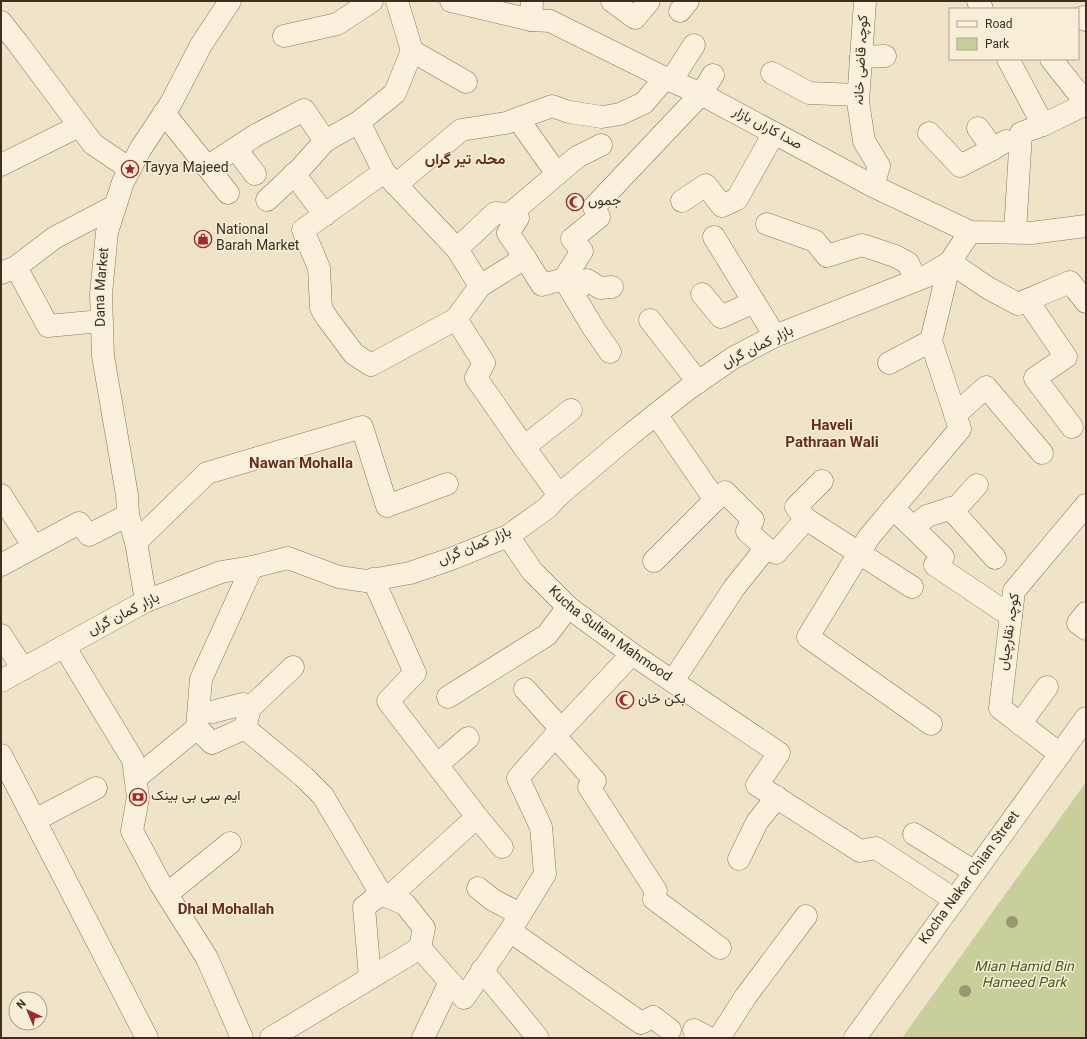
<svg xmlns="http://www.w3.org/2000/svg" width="1087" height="1039" font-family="Georgia,Vazirmatn,serif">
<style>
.green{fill:#c9cf9b}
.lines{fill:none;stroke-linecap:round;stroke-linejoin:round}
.minor-casing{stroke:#8d765c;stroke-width:23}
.minor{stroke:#faf1dc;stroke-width:22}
.tree{fill:#96986f}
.labels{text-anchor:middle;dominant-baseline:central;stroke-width:3;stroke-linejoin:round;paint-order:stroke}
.street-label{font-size:14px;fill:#3d2e20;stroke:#f7eed8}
.poi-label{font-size:14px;fill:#3d2e20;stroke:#f7eed8;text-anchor:start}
.park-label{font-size:14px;font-style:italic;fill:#4d5a26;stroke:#f7eed8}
.neighbourhood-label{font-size:15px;font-weight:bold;fill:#6b2e1e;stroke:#f7eed8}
</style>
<rect width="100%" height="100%" fill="#f0e4c8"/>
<path class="green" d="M 1086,782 L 1086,1038 L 902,1038 Z"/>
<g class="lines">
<defs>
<g id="minor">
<path d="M 451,1 L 531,20 L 550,21 L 665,78 L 701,94 L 873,186 L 970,232 L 1031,233 L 1086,226"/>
<path d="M 612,1 L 635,18 L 649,1"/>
<path d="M 865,1 L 858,102 L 864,141 L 879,166 L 873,186"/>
<path d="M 978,1 L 982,9"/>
<path d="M 680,11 L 688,1"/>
<path d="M 1083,17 L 1086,20"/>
<path d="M 531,20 L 532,1"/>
<path d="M 1,22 L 17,42 L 93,144 L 130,169"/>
<path d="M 284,36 L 337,24 L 372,1"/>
<path d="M 412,51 L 466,82"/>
<path d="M 861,57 L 885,56"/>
<path d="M 1008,59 L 1043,125"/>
<path d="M 1051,59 L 1086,103"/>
<path d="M 772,73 L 809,93 L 858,95"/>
<path d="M 671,81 L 694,45"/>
<path d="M 164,113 L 228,193"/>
<path d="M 518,119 L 557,174"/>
<path d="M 359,122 L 384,172 L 457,249 L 480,286 L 456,319 L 484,363 L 476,378 L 524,447 L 559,495"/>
<path d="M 978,128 L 993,149 L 1006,141"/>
<path d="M 929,133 L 960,166 L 993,149"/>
<path d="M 236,149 L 255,174"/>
<path d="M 1,165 L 79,126"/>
<path d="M 207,167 L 256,135 L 304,110 L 325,141 L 359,122 L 395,93 L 412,51 L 397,1"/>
<path d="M 384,172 L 303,230 L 319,268 L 321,308 L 327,318 L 354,354 L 371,365 L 456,319"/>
<path d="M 294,174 L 325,215"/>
<path d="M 396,185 L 461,130 L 506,123 L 552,106 L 569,112 L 602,117 L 620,114 L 644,103 L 665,78"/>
<path d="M 267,200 L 300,169 L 325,141"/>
<path d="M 682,201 L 706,185 L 722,206 L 737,199 L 774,133"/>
<path d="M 767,224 L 815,241 L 827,256 L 862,245 L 895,256 L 908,263 L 916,280"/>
<path d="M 1015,232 L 1021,133 L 1043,125 L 1086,104"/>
<path d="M 714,237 L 775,336"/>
<path d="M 457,249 L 495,213 L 510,214 L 577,157 L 601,145"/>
<path d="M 525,258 L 542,285 L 564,279 L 594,329 L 610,352"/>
<path d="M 950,262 L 988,288 L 1018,304 L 1070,282 L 1086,302"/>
<path d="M 16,267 L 48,326 L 101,321"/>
<path d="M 1,273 L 16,267 L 54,238 L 115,206"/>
<path d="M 564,279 L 582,251 L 572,239 L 599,217 L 594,207 L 701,94 L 713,75"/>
<path d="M 480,286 L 525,258 L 508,233 L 518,218 L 510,214"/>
<path d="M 573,294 L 587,280 L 600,288 L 612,287"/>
<path d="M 702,294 L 721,317 L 754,302"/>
<path d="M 1027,300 L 1066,357 L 1035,378 L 1072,427"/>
<path d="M 650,320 L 698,382"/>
<path d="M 889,363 L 931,341"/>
<path d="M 656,414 L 715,500 L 725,492 L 753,520 L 747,531 L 766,548"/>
<path d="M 955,415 L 986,387 L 1042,453"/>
<path d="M 524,447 L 571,410"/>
<path d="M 1,495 L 34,547"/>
<path d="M 893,508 L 943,557 L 935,565 L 1011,616"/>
<path d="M 950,508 L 995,558"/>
<path d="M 806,519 L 796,507 L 822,481"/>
<path d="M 913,527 L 927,516 L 958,506 L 977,485"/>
<path id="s1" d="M 508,536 L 532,571 L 568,607 L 632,654 L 779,753 L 757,785 L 860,851 L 876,848 L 955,900"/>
<path d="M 136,542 L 207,473 L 362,427 L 387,506 L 447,484"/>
<path d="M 654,561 L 715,500"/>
<path d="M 1,565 L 79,523 L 89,535 L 128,515"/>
<path d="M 373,579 L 415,673 L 388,701 L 477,817 L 389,897"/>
<path id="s2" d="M 146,601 L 136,542 L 128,515 L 127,495 L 103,356 L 101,294 L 107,232 L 123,182 L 130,169 L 141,148 L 171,103 L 201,45 L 230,1"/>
<path d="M 1086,613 L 1078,623 L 1086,629"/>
<path d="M 1,635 L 23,669"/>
<path d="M 64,646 L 133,760 L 138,797 L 132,831 L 161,885 L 207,958 L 242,1038"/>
<path d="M 1,681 L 146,601 L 221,572 L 252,567 L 288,558 L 339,577 L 366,581 L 410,573 L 451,559 L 508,536 L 547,508 L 559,495 L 630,435 L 688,389 L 733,358 L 775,336 L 927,276 L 950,262"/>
<path d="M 673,681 L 734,588 L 766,548 L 776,553 L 806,519 L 912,587"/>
<path d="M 525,689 L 561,729"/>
<path d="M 448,697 L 547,635 L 568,607"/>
<path d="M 212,712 L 243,704 L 250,708"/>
<path d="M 931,724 L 808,637 L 869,537 L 960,429 L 931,341 L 950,262 L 970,232"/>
<path d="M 1020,724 L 1047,687"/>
<path d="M 197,728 L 201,679 L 252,567"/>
<path d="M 245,728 L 250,708 L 293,667"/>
<path d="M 555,736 L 595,781 L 589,787 L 656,891 L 654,899 L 720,948"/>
<path d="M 1060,754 L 1000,708 L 1014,591 L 1086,505"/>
<path d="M 1,755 L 147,1038"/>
<path d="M 437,765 L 468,738"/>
<path d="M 136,778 L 197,728 L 212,743 L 245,728 L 304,777 L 323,796 L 381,894"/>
<path d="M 477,817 L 502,847"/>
<path d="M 35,820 L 96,788"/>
<path d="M 914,834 L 975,872"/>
<path d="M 739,859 L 757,822 L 777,797"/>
<path d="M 478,888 L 493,900 L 520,914"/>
<path d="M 167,894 L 230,843"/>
<path d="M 510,931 L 641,1023 L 653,1017 L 670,1030"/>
<path d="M 482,970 L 538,1038"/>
<path d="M 370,978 L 364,907 L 381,894 L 405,904 L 424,928 L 420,948"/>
<path d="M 694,1030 L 709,1038"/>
<path d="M 271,1038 L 420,948 L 464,998 L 510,931 L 545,874 L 541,827 L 518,778 L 555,736 L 632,654"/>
<path d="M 423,1038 L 450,982"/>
<path d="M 719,1038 L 746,996 L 806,916"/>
<path id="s3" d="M 855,1038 L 1086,718"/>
</g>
</defs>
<use href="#minor" class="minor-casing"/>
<use href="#minor" class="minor"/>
</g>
<g class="tree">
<circle cx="1012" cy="922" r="6"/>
<circle cx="965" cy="991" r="6"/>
</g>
<defs>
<symbol id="sight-ring" viewBox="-11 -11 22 22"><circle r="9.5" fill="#f7eed8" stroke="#9e2a2b" stroke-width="1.5"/><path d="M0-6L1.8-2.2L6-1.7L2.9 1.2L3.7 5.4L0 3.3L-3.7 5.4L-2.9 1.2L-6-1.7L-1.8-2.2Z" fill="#9e2a2b"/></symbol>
<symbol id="mosque-ring" viewBox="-11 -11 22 22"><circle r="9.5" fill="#f7eed8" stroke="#9e2a2b" stroke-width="1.5"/><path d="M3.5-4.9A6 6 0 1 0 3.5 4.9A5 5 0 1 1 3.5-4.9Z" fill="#9e2a2b"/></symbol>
<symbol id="shop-ring" viewBox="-11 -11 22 22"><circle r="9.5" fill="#f7eed8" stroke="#9e2a2b" stroke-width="1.5"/><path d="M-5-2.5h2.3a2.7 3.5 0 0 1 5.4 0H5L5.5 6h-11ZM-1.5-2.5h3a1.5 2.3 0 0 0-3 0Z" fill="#9e2a2b"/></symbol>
<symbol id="bank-ring" viewBox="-11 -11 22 22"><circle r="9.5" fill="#f7eed8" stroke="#9e2a2b" stroke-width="1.5"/><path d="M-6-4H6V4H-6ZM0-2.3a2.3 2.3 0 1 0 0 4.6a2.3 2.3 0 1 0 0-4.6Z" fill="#9e2a2b"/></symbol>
</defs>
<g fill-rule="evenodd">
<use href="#sight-ring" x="120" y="159" width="20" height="20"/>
<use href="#mosque-ring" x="565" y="192" width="20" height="20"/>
<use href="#shop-ring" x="193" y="229" width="20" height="20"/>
<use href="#mosque-ring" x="615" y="690" width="20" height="20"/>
<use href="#bank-ring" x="128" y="787" width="20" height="20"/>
</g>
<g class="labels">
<g class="street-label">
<text transform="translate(862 60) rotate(-87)">کوچہ قاضی خانہ</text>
<text transform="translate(767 129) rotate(28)">صدا کاراں بازار</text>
<text stroke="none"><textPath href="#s2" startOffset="318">Dana Market</textPath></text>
<text transform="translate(758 348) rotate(-27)">بازار کمان گراں</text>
<text transform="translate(475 547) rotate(-23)">بازار کمان گراں</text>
<text transform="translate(124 615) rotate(-27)">بازار کمان گراں</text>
<text transform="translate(1010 632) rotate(-81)">کوچہ نقارچیاں</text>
<text stroke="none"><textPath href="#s1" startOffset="143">Kucha Sultan Mahmood</textPath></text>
<text stroke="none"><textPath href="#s3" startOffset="197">Kocha Nakar Chian Street</textPath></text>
</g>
<g class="poi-label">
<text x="143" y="169">Tayya Majeed</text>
<text x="588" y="202">جموں</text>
<text x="216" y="231">National<tspan x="216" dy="16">Barah Market</tspan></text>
<text x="638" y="700">بکن خان</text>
<text x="151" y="797">ایم سی بی بینک</text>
</g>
<g class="park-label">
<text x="1024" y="968">Mian Hamid Bin<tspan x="1024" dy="16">Hameed Park</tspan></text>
</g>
<g class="neighbourhood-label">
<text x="465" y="160">محلہ تیر گراں</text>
<text x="832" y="426">Haveli<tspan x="832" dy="17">Pathraan Wali</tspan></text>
<text x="301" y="464">Nawan Mohalla</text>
<text x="226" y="910">Dhal Mohallah</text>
</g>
</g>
<rect width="1087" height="1039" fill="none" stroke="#3d2e20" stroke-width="4"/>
<rect x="949" y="8" width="130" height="52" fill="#f7eed8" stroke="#ada18e"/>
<rect x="957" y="21" width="20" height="6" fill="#faf1dc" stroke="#ada18e"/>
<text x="985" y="28" font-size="12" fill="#3d2e20">Road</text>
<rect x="957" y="38" width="20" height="12" fill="#c9cf9b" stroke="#ada18e"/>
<text x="985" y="48" font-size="12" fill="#3d2e20">Park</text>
<g transform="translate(28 1011) rotate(316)"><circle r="19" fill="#f7eed8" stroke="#ada18e"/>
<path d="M0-3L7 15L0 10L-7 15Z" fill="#9e2a2b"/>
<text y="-6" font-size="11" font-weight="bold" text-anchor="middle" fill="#3d2e20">N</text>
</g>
</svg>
